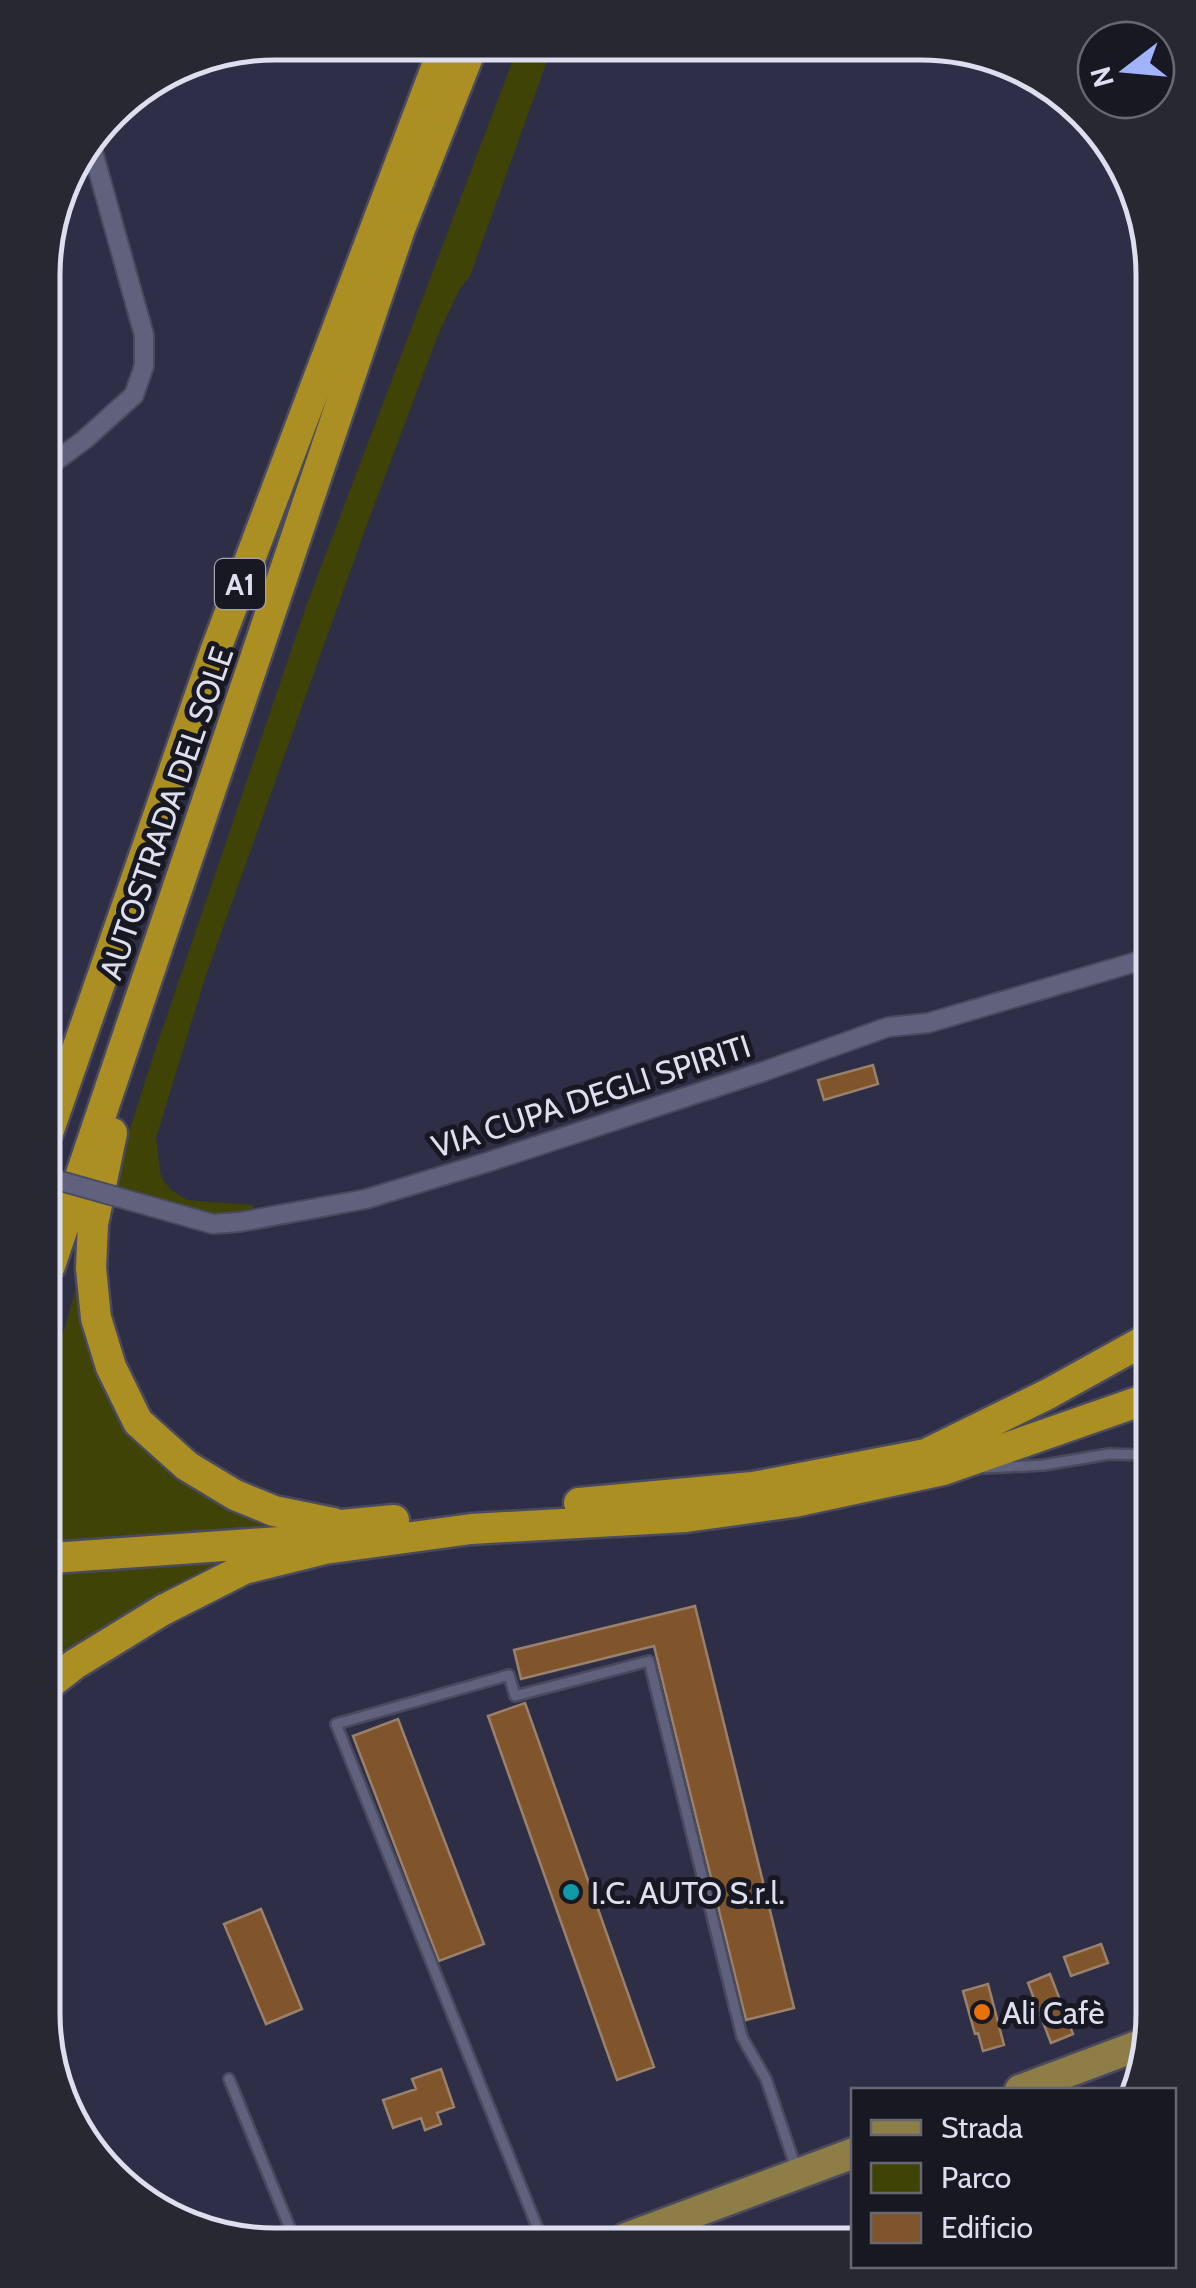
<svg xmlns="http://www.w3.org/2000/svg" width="1196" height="2288" font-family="Cabin,sans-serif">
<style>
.green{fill:#3f4406}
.building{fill:#80552c;stroke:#9a816c;stroke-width:2.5}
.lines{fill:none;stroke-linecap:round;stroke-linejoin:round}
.lane-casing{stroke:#4a4a5f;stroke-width:14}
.street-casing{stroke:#4a4a5f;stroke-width:22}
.primary-casing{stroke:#4a4a5f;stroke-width:35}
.highway-casing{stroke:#4a4a5f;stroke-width:35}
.lane{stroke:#60617c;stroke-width:9}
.street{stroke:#60617c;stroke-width:18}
.primary{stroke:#8d7d46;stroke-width:30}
.highway{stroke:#ab8f22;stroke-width:30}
.street-bridge-casing{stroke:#4a4a5f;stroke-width:22;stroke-linecap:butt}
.street-bridge{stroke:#60617c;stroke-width:18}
.culture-dot{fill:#0f9aa8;stroke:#181823;stroke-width:4}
.food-dot{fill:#e8710a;stroke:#181823;stroke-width:4}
.labels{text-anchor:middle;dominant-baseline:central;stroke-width:10;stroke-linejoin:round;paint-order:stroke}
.shield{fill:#181823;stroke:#a2a3b1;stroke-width:2.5}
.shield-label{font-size:30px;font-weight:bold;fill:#dddeee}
.street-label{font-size:32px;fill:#dddeee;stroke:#181823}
.poi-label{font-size:32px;fill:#dddeee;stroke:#181823;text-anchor:start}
.rim{fill:none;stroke:#dddeee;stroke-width:5}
</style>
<rect width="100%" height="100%" fill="#2e2f47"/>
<path class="green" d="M 519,44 L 553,44 L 470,276 L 459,290 L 438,335 L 365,530 L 205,978 L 156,1138 L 161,1177 L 171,1190 L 187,1200 L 252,1205 L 254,1208 C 207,1224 159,1202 115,1189 L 121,1157 L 155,1051 L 307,604 Z
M 78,1289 C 80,1365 125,1443 187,1485 C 215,1504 248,1515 279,1527 L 277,1531 L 52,1546 L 51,1377 L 75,1291 Z
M 244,1556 L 158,1597 L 101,1629 L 52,1667 L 52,1573 Z"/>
<path class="building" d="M 873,1065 L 878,1084 L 824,1100 L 818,1080 Z
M 695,1606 L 794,2008 L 746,2020 L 654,1646 L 521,1679 L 514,1650 Z
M 525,1703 L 654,2067 L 617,2080 L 488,1716 Z
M 398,1719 L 484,1944 L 439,1961 L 353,1736 Z
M 261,1909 L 302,2009 L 266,2024 L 224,1924 Z
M 1101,1944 L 1108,1963 L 1071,1976 L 1064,1957 Z
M 1050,1974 L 1073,2034 L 1051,2043 L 1028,1983 Z
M 988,1984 L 1004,2045 L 983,2051 L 978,2033 L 975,2034 L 963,1991 Z
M 441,2069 L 454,2107 L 437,2113 L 441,2124 L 425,2130 L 421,2118 L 393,2128 L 383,2100 L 416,2089 L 412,2079 Z"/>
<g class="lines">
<defs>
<path id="lane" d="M 985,1468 L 1044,1465 L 1109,1454 L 1149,1455
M 229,2079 L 296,2243
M 542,2239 L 336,1724 L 509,1675 L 515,1696 L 649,1661 L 742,2037 L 766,2079 L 797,2171"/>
<path id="street" d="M 46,468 L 84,440 L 134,395 L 144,366 L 144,335 L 90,141
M 213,1224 L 240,1222 L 366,1199 L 488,1162 L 765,1071 L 888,1027 L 928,1023 L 1146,959"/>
<path id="primary" d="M 1020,2090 L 1148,2042
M 626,2238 L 854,2153"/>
<path id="highway" d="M 49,1130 L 216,649 L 445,44
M 112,1133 L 93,1224 L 91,1268 L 96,1318 L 111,1367 L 138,1422 L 187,1466 L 235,1495 L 274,1511 L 333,1523
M 50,1266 L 400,229 L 473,44
M 579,1503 L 753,1487 L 926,1454 L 1048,1394 L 1149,1338
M 297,1536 L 341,1525 L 394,1520
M 52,1558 L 308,1540
M 52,1682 L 75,1664 L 163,1610 L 244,1569 L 325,1549 L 471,1529 L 686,1517 L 794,1502 L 943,1470 L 1149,1398"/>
</defs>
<use href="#lane" class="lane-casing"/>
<use href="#street" class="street-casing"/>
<use href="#primary" class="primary-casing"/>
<use href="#highway" class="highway-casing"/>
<use href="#lane" class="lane"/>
<use href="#street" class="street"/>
<use href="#primary" class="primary"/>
<use href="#highway" class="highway"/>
<defs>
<path id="street-bridge" d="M 50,1178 L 213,1224"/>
</defs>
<use href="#street-bridge" class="street-bridge-casing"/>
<use href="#street-bridge" class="street-bridge"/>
</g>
<circle class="culture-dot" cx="571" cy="1892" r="10"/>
<circle class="food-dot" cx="982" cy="2012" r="10"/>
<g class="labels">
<rect class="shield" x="215" y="559" width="50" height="50" rx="8"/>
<g class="shield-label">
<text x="240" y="584">A1</text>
</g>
<g class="street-label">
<text transform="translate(166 813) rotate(-71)">AUTOSTRADA DEL SOLE</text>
<text transform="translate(591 1096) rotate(-18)">VIA CUPA DEGLI SPIRITI</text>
</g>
<g class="poi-label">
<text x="591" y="1892">I.C. AUTO S.r.l.</text>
<text x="1002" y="2012">Ali Cafè</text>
</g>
</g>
<path d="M0 0H1196V2288H0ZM275 60H921A215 215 0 0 1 1136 275V2013A215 215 0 0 1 921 2228H275A215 215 0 0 1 60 2013V275A215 215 0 0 1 275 60Z" fill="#282833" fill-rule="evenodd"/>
<path class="rim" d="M275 60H921A215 215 0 0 1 1136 275V2013A215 215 0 0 1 921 2228H275A215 215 0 0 1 60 2013V275A215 215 0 0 1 275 60Z"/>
<rect x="851" y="2088" width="325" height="180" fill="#181823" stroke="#676774" stroke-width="2.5"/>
<rect x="871" y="2120" width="50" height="15" fill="#8d7d46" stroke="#676774" stroke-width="2.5"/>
<text x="941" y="2138" font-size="30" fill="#dddeee">Strada</text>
<rect x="871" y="2163" width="50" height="30" fill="#3f4406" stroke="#676774" stroke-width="2.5"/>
<text x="941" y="2188" font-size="30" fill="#dddeee">Parco</text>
<rect x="871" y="2213" width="50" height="30" fill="#80552c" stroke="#676774" stroke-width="2.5"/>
<text x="941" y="2238" font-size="30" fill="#dddeee">Edificio</text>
<g transform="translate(1126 70) rotate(254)"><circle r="48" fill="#181823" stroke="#676774" stroke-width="2.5"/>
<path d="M0-8L18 38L0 25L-18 38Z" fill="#a1b3fd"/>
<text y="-15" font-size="28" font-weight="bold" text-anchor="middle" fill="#dddeee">N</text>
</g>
</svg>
